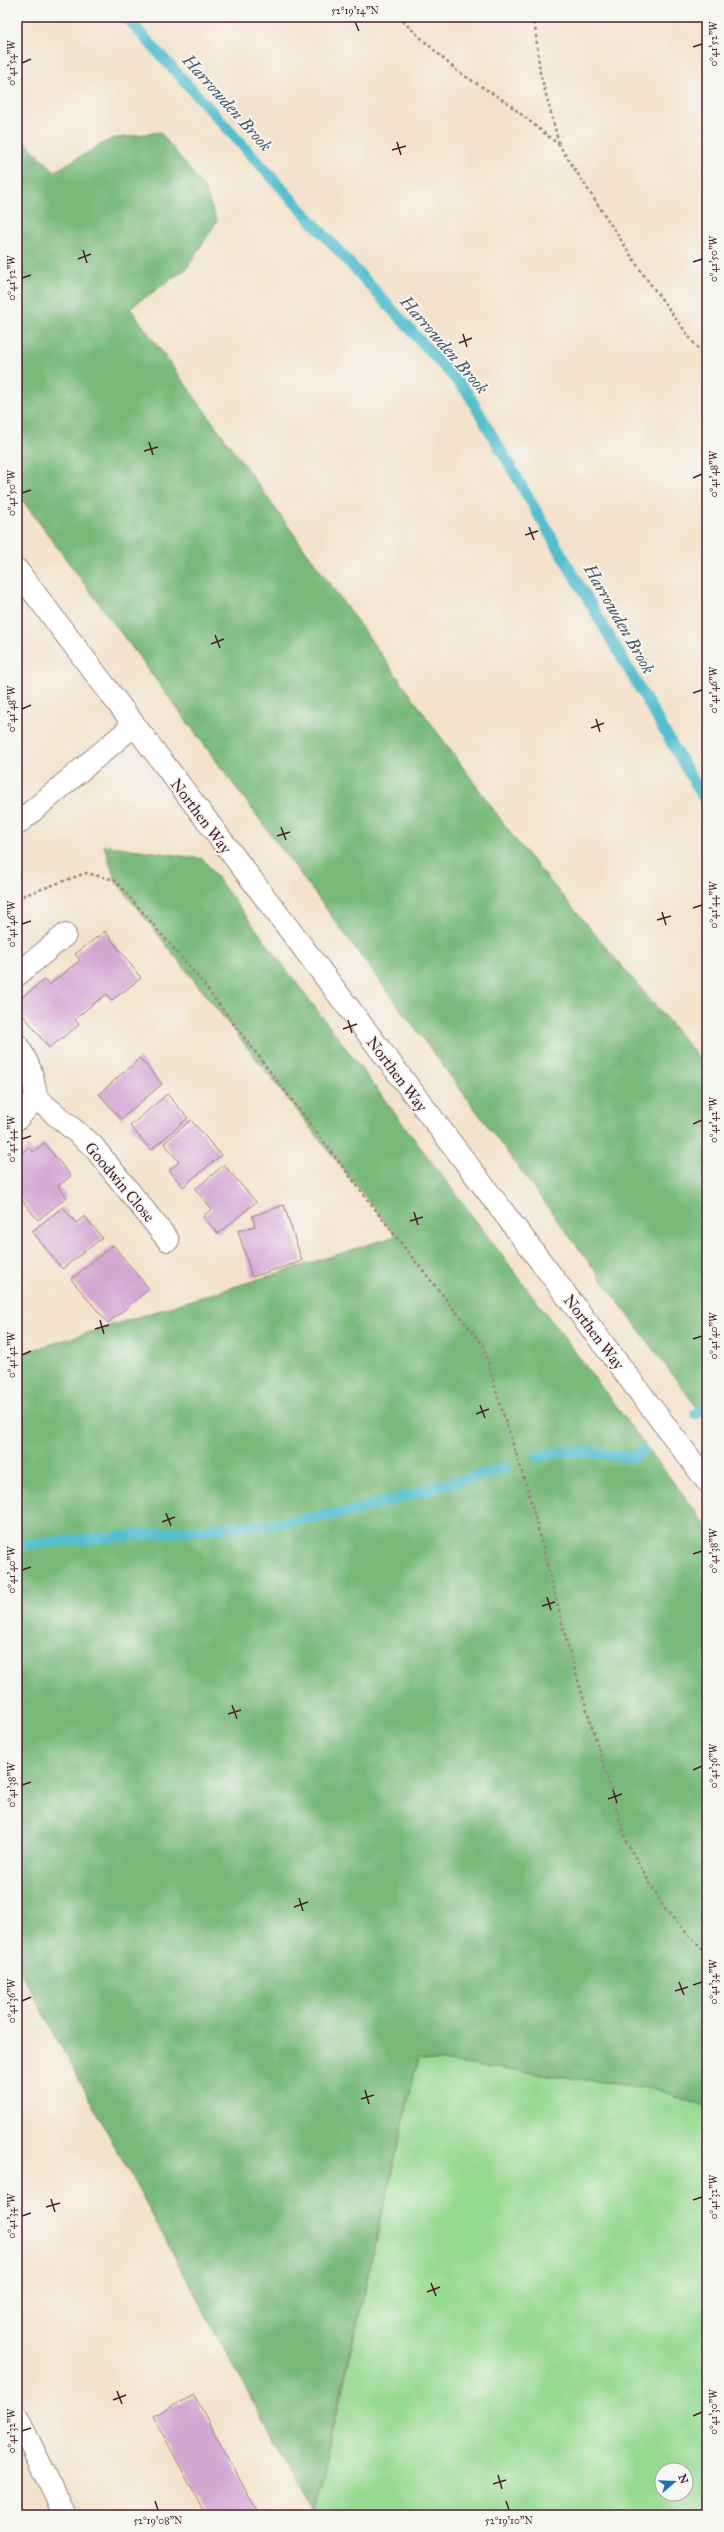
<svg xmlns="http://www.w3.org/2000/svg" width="724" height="2532" font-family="'IM FELL Great Primer',serif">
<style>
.green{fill:#96d990;stroke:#707c5e;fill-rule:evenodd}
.forest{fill:#78b97a;stroke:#616c52}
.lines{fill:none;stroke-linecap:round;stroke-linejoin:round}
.stream{stroke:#53bece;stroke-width:11}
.building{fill:#d5a8d3}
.minor-casing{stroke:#9e817c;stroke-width:24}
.major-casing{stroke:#9e817c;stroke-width:24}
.path{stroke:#9e817c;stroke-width:2.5;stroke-dasharray:3 3;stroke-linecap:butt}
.minor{stroke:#fff;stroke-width:22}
.major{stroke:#fff;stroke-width:22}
.ticks{fill:none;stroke:#4a1f2b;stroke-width:1.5}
.labels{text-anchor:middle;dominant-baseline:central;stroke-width:4;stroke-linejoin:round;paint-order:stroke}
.street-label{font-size:16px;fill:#4a1f2b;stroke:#f6f6f2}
.water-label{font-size:17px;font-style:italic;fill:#4d5764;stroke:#f6f6f2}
.neatline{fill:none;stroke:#4a1f2b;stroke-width:1.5}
.ticks-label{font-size:10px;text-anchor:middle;fill:#4a1f2b}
</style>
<rect width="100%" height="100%" fill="#f6f6f2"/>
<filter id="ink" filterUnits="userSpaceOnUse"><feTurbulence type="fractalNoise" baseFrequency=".025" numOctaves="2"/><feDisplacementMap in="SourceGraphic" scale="8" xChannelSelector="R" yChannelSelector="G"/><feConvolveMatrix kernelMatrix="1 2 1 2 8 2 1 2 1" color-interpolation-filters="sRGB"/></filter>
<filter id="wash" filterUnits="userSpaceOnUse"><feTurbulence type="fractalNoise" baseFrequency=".012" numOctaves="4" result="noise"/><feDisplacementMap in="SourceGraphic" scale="16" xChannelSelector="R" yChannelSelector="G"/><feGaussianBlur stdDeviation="0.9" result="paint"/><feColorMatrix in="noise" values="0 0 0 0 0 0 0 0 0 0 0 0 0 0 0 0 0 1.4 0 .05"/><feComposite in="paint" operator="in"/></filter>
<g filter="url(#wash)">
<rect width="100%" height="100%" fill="#f3e3cc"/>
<path class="green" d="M 418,2058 L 656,2089 L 707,2108 L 707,2515 L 314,2515 ZM 662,2470 L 686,2470 L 686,2494 L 662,2494 Z"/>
<path class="forest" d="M 160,132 L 204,188 L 217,221 L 187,268 L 130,308 L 517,842 L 707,1067 L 707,1421 L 17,493 L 17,135 L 55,171 L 111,139 Z
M 104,845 L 203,859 L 707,1527 L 707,2108 L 656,2089 L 418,2058 L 313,2513 L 17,1965 L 17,1355 L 396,1236 L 115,880 Z"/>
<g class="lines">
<path class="stream" d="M 126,17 L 467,392 L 707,804
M 696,1414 L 707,1407
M 537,1457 C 568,1447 600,1453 632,1458 L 643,1450
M 17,1545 L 273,1524 L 353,1511 L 505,1468"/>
</g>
<g id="blocks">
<path class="building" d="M 105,931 L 141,978 L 111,1001 L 107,994 L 89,1007 L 75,1019 L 79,1025 L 49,1048 L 17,1007 L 17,1001 L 44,980 L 49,985 L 80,960 L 75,954 Z
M 140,1058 L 162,1084 L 121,1119 L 99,1094 Z
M 167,1094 L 188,1118 L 151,1150 L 130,1126 Z
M 191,1120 L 221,1155 L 183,1187 L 169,1170 L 179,1162 L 164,1143 Z
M 44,1143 L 71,1176 L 58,1186 L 67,1197 L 38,1220 L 17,1194 L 17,1157 L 29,1147 L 33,1152 Z
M 224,1165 L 256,1202 L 218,1234 L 203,1216 L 212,1209 L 195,1189 Z
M 284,1205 L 302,1261 L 252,1277 L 238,1231 L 255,1226 L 252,1216 Z
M 63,1207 L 76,1223 L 85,1216 L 102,1238 L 62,1269 L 32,1231 Z
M 113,1245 L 149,1289 L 108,1323 L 71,1279 Z
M 194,2395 L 259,2515 L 206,2515 L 153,2416 Z"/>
</g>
</g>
<g filter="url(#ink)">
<use href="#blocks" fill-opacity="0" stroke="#9e817c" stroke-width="1"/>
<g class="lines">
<defs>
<path id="minor" d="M 17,824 L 133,726
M 17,975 L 65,935
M 17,1045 C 29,1063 34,1077 36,1098
M 17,1119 L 36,1098 L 92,1145 L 168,1240
M 17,2417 L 65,2515"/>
<path id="major" d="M 17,570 L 707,1481"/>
</defs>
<use href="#minor" class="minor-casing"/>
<use href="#major" class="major-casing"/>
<path class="path" d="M 398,17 L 457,71 L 506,102 L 559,145 L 643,274 L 707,361
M 534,17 L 540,72 L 559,144
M 17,898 L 86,873 L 115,880 L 198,977 L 407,1251 L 483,1345 L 499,1401 L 529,1494 L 569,1650 L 627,1843 L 664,1908 L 707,1955"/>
<use href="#minor" class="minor"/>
<use href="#major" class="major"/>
</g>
</g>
<path class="ticks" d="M 355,22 L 359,31M 693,47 L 702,44M 22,63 L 31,59M 397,142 L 401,155M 392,150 L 406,146M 83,250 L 87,263M 78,259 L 91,254M 693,262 L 702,259M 22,278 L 31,275M 463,334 L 467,347M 459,343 L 472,338M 149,442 L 153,455M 144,451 L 158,447M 693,478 L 702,474M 22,493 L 31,490M 529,527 L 534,540M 525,535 L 538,531M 215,635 L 220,648M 211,644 L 224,639M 693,693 L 702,690M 22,709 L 31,705M 596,719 L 600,732M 591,728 L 604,723M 281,827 L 286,840M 277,836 L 290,832M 693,908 L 702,905M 662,912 L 666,925M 657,920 L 671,916M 22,924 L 31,921M 348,1020 L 352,1033M 343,1029 L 357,1024M 693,1124 L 702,1120M 22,1139 L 31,1136M 414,1212 L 418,1225M 410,1221 L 423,1217M 100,1320 L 104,1334M 95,1329 L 109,1325M 693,1339 L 702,1336M 22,1355 L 31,1351M 480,1405 L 485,1418M 476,1414 L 489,1409M 166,1513 L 171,1526M 162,1522 L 175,1517M 693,1554 L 702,1551M 22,1570 L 31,1567M 547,1597 L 551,1610M 542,1606 L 555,1602M 232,1705 L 237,1719M 228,1714 L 241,1710M 693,1770 L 702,1766M 22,1785 L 31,1782M 613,1790 L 617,1803M 608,1799 L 622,1794M 299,1898 L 303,1911M 294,1907 L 308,1902M 679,1982 L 684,1995M 693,1985 L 702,1982M 675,1991 L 688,1987M 22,2001 L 31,1997M 365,2090 L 369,2104M 361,2099 L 374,2095M 51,2199 L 55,2212M 693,2200 L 702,2197M 46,2207 L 60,2203M 22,2216 L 31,2213M 431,2283 L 436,2296M 427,2292 L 440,2287M 117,2391 L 122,2404M 113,2400 L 126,2395M 693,2416 L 702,2412M 22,2431 L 31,2428M 498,2475 L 502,2489M 493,2484 L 506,2480M 155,2501 L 158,2510M 506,2501 L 509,2510"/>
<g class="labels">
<g class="street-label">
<text transform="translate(201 816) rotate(53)">Northen Way</text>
<text transform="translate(397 1074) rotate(53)">Northen Way</text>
<text transform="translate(120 1182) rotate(50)">Goodwin Close</text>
<text transform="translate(594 1332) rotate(53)">Northen Way</text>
</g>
<g class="water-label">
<text transform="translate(227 103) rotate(48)">Harrowden Brook</text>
<text transform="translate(444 345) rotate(49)">Harrowden Brook</text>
<text transform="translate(619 619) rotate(60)">Harrowden Brook</text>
</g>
</g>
<rect width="724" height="2532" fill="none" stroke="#f6f6f2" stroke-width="44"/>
<g transform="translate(674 2482) rotate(71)"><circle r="19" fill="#f6f6f2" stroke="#b1a0a2"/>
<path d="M0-3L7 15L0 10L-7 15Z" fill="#1f6fb2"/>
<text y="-6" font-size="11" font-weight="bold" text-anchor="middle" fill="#4a1f2b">N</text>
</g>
<rect x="22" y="22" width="680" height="2488" class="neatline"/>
<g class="ticks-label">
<text x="355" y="14">52°19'14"N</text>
<text transform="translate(713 44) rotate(-90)" y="4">0°41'52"W</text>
<text transform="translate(11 63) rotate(-90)" y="4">0°41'54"W</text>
<text transform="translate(713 259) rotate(-90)" y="4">0°41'50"W</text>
<text transform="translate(11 278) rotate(-90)" y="4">0°41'52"W</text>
<text transform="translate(713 474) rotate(-90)" y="4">0°41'48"W</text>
<text transform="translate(11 493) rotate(-90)" y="4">0°41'50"W</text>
<text transform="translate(713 690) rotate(-90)" y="4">0°41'46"W</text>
<text transform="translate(11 709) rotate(-90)" y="4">0°41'48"W</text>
<text transform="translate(713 905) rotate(-90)" y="4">0°41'44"W</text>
<text transform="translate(11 924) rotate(-90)" y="4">0°41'46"W</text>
<text transform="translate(713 1120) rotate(-90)" y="4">0°41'42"W</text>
<text transform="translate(11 1139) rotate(-90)" y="4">0°41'44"W</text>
<text transform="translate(713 1336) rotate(-90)" y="4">0°41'40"W</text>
<text transform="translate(11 1355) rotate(-90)" y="4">0°41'42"W</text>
<text transform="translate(713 1551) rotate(-90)" y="4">0°41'38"W</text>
<text transform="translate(11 1570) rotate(-90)" y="4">0°41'40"W</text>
<text transform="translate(713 1766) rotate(-90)" y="4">0°41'36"W</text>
<text transform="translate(11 1785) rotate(-90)" y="4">0°41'38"W</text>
<text transform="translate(713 1982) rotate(-90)" y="4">0°41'34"W</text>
<text transform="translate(11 2001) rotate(-90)" y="4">0°41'36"W</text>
<text transform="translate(713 2197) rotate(-90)" y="4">0°41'32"W</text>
<text transform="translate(11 2216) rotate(-90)" y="4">0°41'34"W</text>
<text transform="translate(713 2412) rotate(-90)" y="4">0°41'30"W</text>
<text transform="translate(11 2431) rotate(-90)" y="4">0°41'32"W</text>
<text x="158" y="2524">52°19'08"N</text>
<text x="509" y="2524">52°19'10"N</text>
</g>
</svg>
